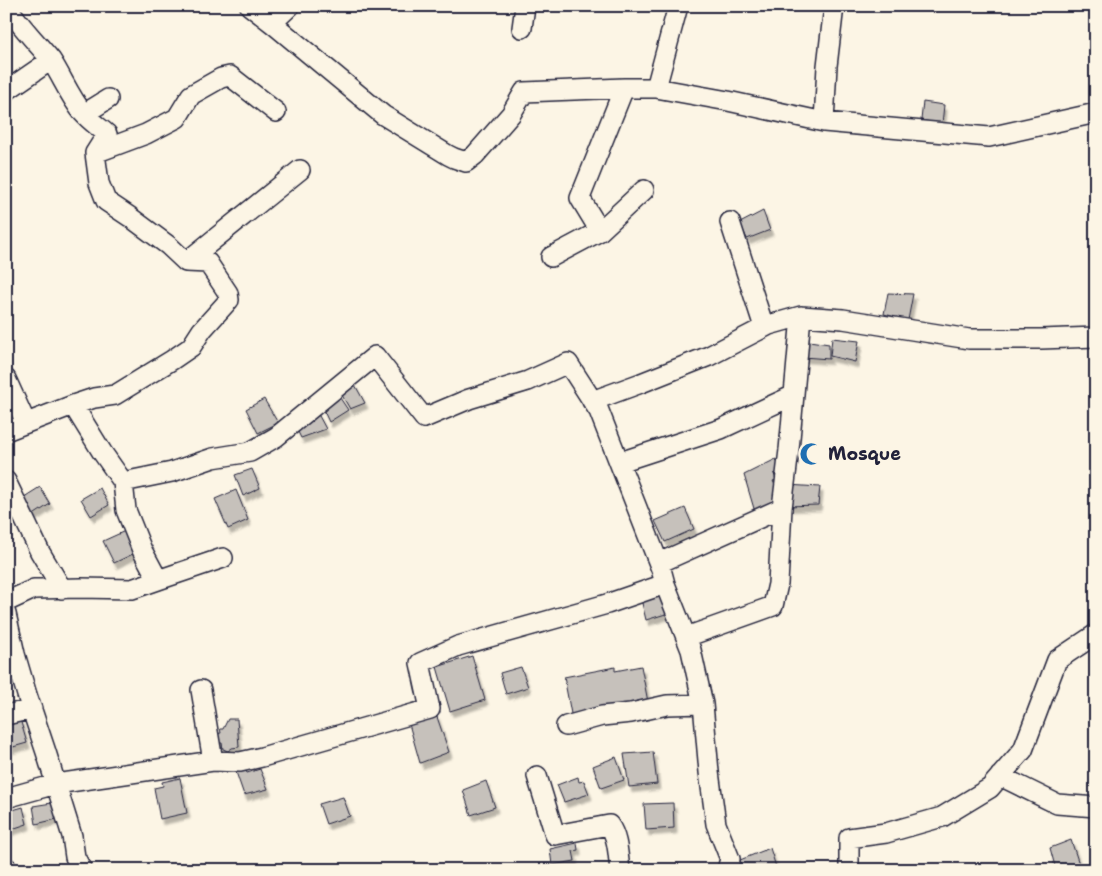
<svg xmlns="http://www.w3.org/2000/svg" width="1102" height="876" font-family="'Shantell Sans',sans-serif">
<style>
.building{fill:#c6c1bb;stroke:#22223b;filter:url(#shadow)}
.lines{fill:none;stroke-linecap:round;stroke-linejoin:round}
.minor-casing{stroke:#22223b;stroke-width:22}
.minor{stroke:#fcf5e5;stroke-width:19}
.labels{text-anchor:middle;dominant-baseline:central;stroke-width:4.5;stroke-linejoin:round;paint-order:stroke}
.poi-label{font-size:18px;font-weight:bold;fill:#22223b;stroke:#fcf5e5;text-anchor:start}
</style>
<defs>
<filter id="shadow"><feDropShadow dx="3" dy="5.5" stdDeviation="1" flood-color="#0004"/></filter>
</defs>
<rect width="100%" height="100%" fill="#fcf5e5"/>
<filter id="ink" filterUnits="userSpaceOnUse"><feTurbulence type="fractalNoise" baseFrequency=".02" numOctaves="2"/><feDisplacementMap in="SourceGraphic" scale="10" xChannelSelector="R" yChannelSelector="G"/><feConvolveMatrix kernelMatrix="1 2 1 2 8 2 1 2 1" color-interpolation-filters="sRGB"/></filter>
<g filter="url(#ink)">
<path class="building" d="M 923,102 L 944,105 L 942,124 L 921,120 Z
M 763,211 L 770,230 L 747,239 L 740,223 Z
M 888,293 L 913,294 L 908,320 L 884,314 Z
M 832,338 L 859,341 L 855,362 L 830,356 Z
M 803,340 L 829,344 L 829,359 L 803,357 Z
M 354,383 L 365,403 L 350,409 L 339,390 Z
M 338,395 L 348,410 L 329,422 L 321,405 Z
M 264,399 L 278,423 L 258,433 L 246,409 Z
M 318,414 L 326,429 L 301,438 L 296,428 L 307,424 L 306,422 Z
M 776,459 L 781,470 L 774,474 L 776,480 L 773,481 L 778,491 L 776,501 L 755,512 L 744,475 Z
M 252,469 L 260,488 L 243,496 L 235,475 Z
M 787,485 L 820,487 L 818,505 L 787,506 Z
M 40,487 L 50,504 L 32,516 L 21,499 Z
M 100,488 L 109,505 L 91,516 L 81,499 Z
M 236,490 L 248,520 L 228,529 L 215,499 Z
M 685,508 L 694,529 L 665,542 L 655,521 Z
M 125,531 L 135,553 L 114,563 L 103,541 Z
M 662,591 L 669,613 L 646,620 L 641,599 Z
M 472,656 L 485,700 L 450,711 L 437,667 Z
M 641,666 L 648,702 L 572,719 L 564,677 L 615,667 L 615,671 Z
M 521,667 L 528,687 L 506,694 L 500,673 Z
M 436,714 L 449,752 L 420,763 L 409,724 Z
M 20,719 L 27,743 L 6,749 L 6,724 Z
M 228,719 L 237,719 L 239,747 L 232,748 L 228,751 L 223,749 L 222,743 L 217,743 L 215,734 L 221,733 L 220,729 L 223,729 Z
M 653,752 L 657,784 L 629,787 L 624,754 Z
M 616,757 L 624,780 L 601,788 L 593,766 Z
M 245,769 L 247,773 L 260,769 L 268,789 L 244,795 L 236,772 Z
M 578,777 L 579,782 L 584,781 L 589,794 L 564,802 L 557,785 Z
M 180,778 L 187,813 L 160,819 L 154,788 L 163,786 L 162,782 Z
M 486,781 L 495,807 L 471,815 L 463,790 Z
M 343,797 L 350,816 L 326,824 L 319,804 Z
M 58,802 L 61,818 L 36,824 L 33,806 Z
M 673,803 L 674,828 L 646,830 L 644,804 Z
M 23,807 L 27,824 L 6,831 L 6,812 Z
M 1071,840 L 1081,870 L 1056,870 L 1050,848 Z
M 577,843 L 578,850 L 573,851 L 575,861 L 552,865 L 550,849 Z
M 770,848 L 776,867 L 767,870 L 743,870 L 740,860 Z"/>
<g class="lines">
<defs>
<path id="minor" d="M 250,6 L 272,23 L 383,115 L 448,155 L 454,158 L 466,162 L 475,155 L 511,114 L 524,92 L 624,88
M 678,6 L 656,88 L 728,101 L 824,122
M 834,6 L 827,66 L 824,122 L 989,137 L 1096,113
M 272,23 L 290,6
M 522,28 L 525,6
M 51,60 C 62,77 70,97 83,113 C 90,121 99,127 107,134 L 95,153 L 99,183 L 106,201 L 130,217 L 169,246 L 186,262 L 208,263 L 228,293 L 229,300 L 202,330 L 191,347 L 172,360 L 115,395 L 94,398 L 73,405
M 6,91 L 51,60 C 37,43 19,25 7,6
M 84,114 L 108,99
M 95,153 L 146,134 L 177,118 L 191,95 L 221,78 L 230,76 L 276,112
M 730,222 L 764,327
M 600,231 L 580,198 L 624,88 L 656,88
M 551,257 L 600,231 L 644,190
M 186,262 L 300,170
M 6,379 L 26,423
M 592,401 L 641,383 L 709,356 L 769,325 L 801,316 L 843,319 L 969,339 L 1041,339 L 1096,337
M 6,431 L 73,405 L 102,452 L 123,482 L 126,510 L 142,550 L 158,580 L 132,589 L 81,588 L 34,589 L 6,602
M 620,462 L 721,429 L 794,395
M 6,481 L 40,552 L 62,589
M 123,482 L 172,472 L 213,458 L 250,452 L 276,437 L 375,356 L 424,418 L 469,399 L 528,381 L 568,363 L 599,411 L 661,569 L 665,584 L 691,650 L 703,704 L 709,772 L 716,824 L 730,859 L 727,870
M 659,563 L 782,508
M 158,580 L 223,558
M 6,614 L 15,654 L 27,695 L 46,752 L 72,836 L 75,857 L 82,870
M 686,637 L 773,606 L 778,584 L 782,508 L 789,450 L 801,316
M 201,690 L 213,761
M 6,715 L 32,709
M 566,726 L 602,716 L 631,713 L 667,705 L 703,704
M 537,776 L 555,835 L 609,825 C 618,837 618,855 620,870
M 1000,776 L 1057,804 L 1096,807
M 6,798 L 56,784 L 213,761 L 240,762 L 262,757 L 430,709 L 420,663 L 458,646 L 607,604 L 665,584
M 6,867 L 7,870
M 849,870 L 849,838 L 886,833 L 942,817 L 990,788 L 1023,750 L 1057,660 L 1096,634"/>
</defs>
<use href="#minor" class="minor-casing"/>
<use href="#minor" class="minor"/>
</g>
</g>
<defs>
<symbol id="mosque-bare" viewBox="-9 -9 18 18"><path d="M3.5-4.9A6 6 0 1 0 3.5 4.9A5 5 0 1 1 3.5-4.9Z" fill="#1f6fb2" stroke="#fcf5e5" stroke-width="2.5" paint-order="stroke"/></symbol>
</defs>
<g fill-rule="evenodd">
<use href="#mosque-bare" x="795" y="438" width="32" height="32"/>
</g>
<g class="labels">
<g class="poi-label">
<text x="828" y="454">Mosque</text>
</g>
</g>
<rect width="1102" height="876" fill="none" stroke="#fcf5e5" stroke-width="25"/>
<rect x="12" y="12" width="1077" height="851" fill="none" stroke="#22223b" stroke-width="2" filter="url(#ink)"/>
</svg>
